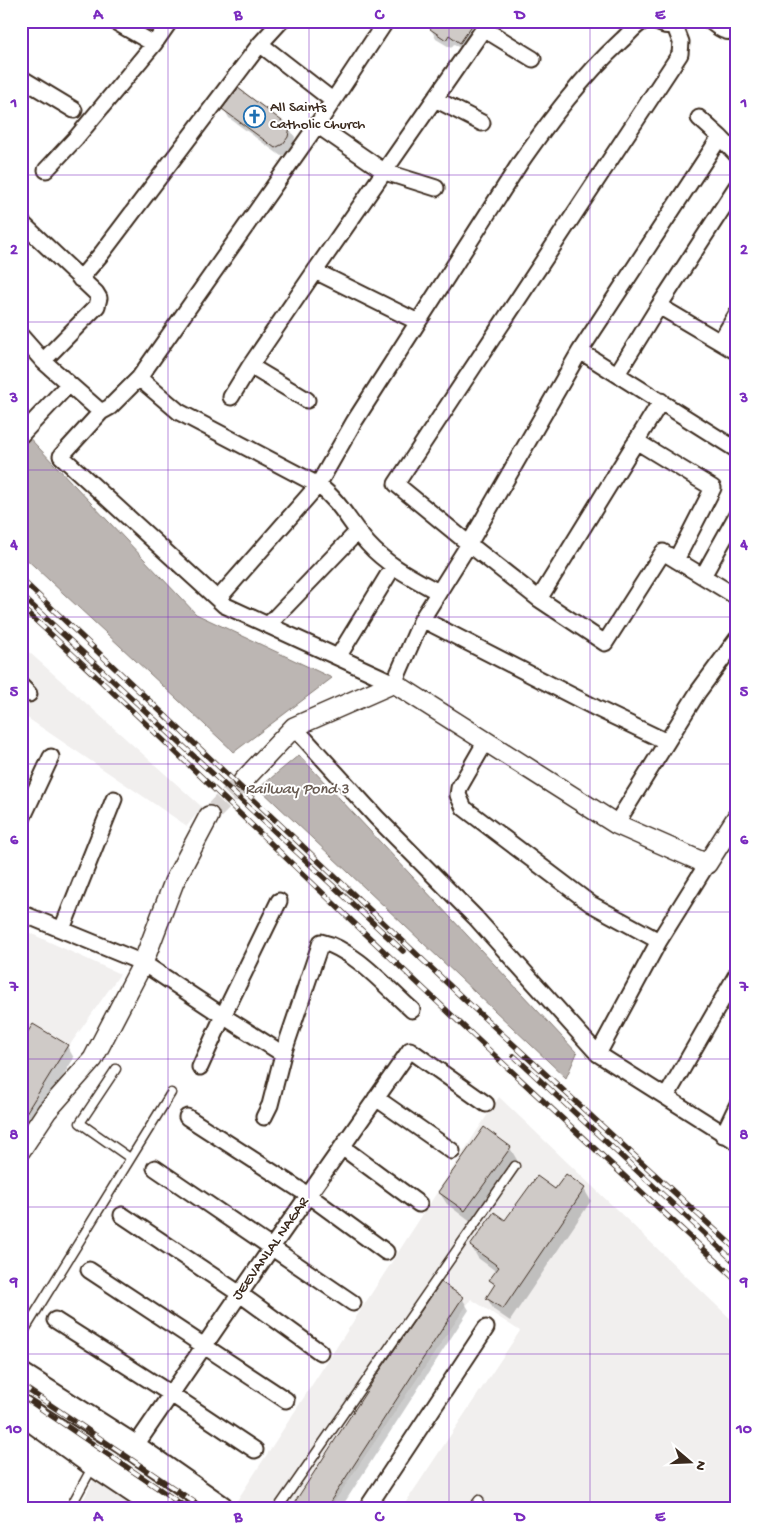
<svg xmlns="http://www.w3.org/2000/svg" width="758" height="1529" font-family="'Gochi Hand',sans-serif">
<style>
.built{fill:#f1efee}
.water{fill:#bcb6b3;stroke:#887e77}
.shadow{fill:#0003}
.building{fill:#cfcac7;stroke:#3b2a1e}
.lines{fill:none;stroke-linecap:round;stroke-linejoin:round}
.tertiary-tunnel{stroke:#d8d4d2;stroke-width:19;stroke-dasharray:19 9;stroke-linecap:butt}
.service-casing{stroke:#3b2a1e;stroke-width:11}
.minor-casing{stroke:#3b2a1e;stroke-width:19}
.tertiary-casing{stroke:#3b2a1e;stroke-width:22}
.primary-casing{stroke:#3b2a1e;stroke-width:29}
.service{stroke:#fff;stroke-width:8}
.minor{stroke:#fff;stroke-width:15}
.tertiary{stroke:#fff;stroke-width:19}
.primary{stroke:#fff;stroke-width:25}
.rail-casing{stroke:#3b2a1e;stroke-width:5.5}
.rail{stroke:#fff;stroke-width:4;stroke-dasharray:11;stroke-linecap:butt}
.grid{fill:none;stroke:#7b2cbf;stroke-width:1;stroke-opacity:0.55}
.labels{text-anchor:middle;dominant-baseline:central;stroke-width:4;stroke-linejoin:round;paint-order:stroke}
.poi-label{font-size:15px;fill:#3b2a1e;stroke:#fff;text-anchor:start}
.street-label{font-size:15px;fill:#3b2a1e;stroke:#fff}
.water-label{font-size:16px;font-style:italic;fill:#685b52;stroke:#fff}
.neatline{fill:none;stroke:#7b2cbf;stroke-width:2}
.grid-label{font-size:16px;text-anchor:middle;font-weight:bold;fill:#7b2cbf}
</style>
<rect width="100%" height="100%" fill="#fff"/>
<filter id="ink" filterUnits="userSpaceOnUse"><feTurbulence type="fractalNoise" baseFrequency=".02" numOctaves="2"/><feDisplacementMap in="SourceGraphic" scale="10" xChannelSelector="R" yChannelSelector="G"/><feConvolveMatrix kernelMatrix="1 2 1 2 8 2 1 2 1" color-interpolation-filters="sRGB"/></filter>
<g filter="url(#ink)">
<path class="built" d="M 21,645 L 202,807 L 187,826 L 23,715 L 21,718 Z
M 21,929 L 120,974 L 69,1046 L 21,1121 Z
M 499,1097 L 737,1325 L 737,1508 L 402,1508 L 520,1331 L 471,1299 L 330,1508 L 245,1508 L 236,1502 Z
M 95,1477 L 141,1508 L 79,1508 Z"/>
<path class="water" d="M 21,429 L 196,614 L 332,678 L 234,752 L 21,554 Z
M 299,755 L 577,1053 L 566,1078 L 259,788 Z"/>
<path class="shadow" d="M 474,21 L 479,30 L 466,51 L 454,44 L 451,48 L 436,39 L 431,29 Z
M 224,109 L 289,128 L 295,137 L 293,147 L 288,153 L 281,156 L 229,118 Z
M 21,1045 L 67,1046 L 74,1058 L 30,1130 L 21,1125 Z
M 510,1148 L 517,1160 L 472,1223 L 447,1204 L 439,1192 Z
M 584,1189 L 591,1201 L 510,1321 L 494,1310 L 487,1298 L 495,1287 L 491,1280 L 497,1272 L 478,1258 L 471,1246 L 505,1222 L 556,1191 Z
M 462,1298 L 469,1310 L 341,1508 L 292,1508 Z"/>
<path class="building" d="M 435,21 L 475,21 L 460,43 L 449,35 L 446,40 L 430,29 Z
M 238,88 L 290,127 L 288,137 L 283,144 L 275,148 L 222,109 Z
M 33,1024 L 68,1045 L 21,1121 L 21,1042 Z
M 484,1127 L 511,1147 L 465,1211 L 438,1192 Z
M 566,1174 L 585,1188 L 503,1309 L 486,1298 L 495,1284 L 489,1280 L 499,1267 L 470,1246 L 494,1212 L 505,1220 L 537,1176 L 555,1189 Z
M 441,1282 L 463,1297 L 326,1508 L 291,1508 L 377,1375 Z"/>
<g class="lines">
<path class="tertiary-tunnel" d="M 209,816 L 243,781"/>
<defs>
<path id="service" d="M 116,1069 L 80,1123 L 130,1158
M 21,1336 L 171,1093
M 70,1508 L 93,1466
M 278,1508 L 515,1166
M 473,1508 L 479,1500"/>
<path id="minor" d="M 114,21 L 154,44
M 386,21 L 317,125 L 139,378 L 110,407 L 101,412 L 61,456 L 224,605 L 394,683 L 422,619 L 469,544 L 580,351 L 720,137
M 654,21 C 663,25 670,29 677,21
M 710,21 C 719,28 725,34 737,31
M 674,24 L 681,42 L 680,54 L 396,484 L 469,544 L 539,599 L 605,643 L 663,552 L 737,597
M 484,29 L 533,59
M 260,44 L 332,100
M 21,78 L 74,110
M 435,99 L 482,123
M 699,118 L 720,137 L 737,155
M 317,125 L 385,172 L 436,188
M 46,170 L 76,138 L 154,44 L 170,21
M 21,222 L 96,293 L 99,298 L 97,306 L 43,361
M 315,271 L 418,322
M 80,279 L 102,253 L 260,44 L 281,21
M 737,314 L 720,342 L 737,352
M 21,336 L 43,361 L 101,412
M 720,342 L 659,306 L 737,186
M 580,351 L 737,450
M 250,366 L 307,400
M 617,374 L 659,306
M 139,378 L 179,412 L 318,485 C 341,502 350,524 368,544 C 388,566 413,578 438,592
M 231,397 L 250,366 L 315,271 L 489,21
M 21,435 L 69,384
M 636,441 L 713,488 L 676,560
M 703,576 L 737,515
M 218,599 L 318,485 L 354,422 L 520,163 C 550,120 582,77 621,41 C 628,35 635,25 644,21
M 539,599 L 661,401
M 422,619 L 596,708 L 667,742
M 268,625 L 358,531
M 338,657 L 393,567
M 21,686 L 29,694
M 294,727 L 377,818 L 475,917 L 598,1054 L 737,1142
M 486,741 L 459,788 L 458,795 L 464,808 L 591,904 L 659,941
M 21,821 L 51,757
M 616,824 L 698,692 L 737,639
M 21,913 L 143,963 L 223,1016 L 279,901
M 62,929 L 114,799
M 598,1054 L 659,941 L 707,864
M 200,1067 L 223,1016 L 283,1054
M 666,1097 L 737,974
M 376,1098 L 452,1151
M 187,1117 L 308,1195 L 386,1252
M 264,1117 L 270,1105 L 283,1054 L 321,942 C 354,949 387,988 412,1010
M 723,1135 L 737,1106
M 342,1147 L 419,1204
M 155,1168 L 353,1303
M 122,1215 L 240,1294 L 320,1352
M 89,1270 L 286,1400
M 55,1320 L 171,1394 L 255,1450
M 134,1448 L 272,1247 L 410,1050 L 486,1104
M 367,1508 L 486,1328"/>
<path id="tertiary" d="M 243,781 L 294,727 L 394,683 L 616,824 L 707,864 L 737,817
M 21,1150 L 47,1111 L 93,1059 L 143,963 L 174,882 L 209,816"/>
<path id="primary" d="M 21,1376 L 134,1448 L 220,1508
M 21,1411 L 95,1464 L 161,1508"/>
</defs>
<use href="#service" class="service-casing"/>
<use href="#minor" class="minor-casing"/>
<use href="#tertiary" class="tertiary-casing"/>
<use href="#primary" class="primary-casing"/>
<use href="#service" class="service"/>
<use href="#minor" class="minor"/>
<use href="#tertiary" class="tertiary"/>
<use href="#primary" class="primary"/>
<defs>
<path id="rail" d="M 21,579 L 465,1000 L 737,1250
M 21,595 L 403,951
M 21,607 C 94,673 165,742 236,810 C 401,969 568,1125 737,1280
M 514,1056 L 737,1264
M 21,1385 L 203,1508
M 21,1395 L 187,1508"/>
</defs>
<use href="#rail" class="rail-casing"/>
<use href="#rail" class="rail"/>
</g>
</g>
<path class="grid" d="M 168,21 L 168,1508M 309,21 L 309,1508M 449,21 L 449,1508M 590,21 L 590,1508M 21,175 L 737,175M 21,322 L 737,322M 21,470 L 737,470M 21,617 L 737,617M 21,764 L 737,764M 21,912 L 737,912M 21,1059 L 737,1059M 21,1207 L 737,1207M 21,1354 L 737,1354"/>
<defs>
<symbol id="church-ring" viewBox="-11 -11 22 22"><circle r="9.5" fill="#fff" stroke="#1f6fb2" stroke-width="1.5"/><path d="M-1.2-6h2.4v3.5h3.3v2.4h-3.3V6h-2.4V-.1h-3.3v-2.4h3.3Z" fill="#1f6fb2"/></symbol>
</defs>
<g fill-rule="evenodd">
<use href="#church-ring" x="242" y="104" width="25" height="25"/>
</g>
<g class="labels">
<g class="poi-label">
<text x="270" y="108">All Saints<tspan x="270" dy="17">Catholic Church</tspan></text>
</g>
<g class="street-label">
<text transform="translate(271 1249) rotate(-55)">JEEVANLAL NAGAR</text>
</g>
<g class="water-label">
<text x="297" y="790">Railway Pond 3</text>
</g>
</g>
<rect width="758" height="1529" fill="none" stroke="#fff" stroke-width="55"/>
<g transform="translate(690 1462) rotate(109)" stroke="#ffffff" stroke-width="4" paint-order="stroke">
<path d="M0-4L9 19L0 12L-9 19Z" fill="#3b2a1e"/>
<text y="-8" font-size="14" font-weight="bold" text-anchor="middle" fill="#3b2a1e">N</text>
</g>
<rect x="28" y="28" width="702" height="1474" class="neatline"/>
<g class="grid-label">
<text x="98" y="19">A</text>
<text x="238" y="19">B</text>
<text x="379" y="19">C</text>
<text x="520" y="19">D</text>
<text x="660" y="19">E</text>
<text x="14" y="107">1</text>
<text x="744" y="107">1</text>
<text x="14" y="254">2</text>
<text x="744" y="254">2</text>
<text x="14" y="402">3</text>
<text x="744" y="402">3</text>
<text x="14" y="549">4</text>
<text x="744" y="549">4</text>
<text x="14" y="696">5</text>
<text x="744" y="696">5</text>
<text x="14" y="844">6</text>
<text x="744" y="844">6</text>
<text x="14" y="991">7</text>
<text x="744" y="991">7</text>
<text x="14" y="1139">8</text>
<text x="744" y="1139">8</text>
<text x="14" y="1286">9</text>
<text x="744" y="1286">9</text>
<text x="14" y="1433">10</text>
<text x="744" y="1433">10</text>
<text x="98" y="1521">A</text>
<text x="238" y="1521">B</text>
<text x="379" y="1521">C</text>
<text x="520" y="1521">D</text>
<text x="660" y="1521">E</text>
</g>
</svg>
